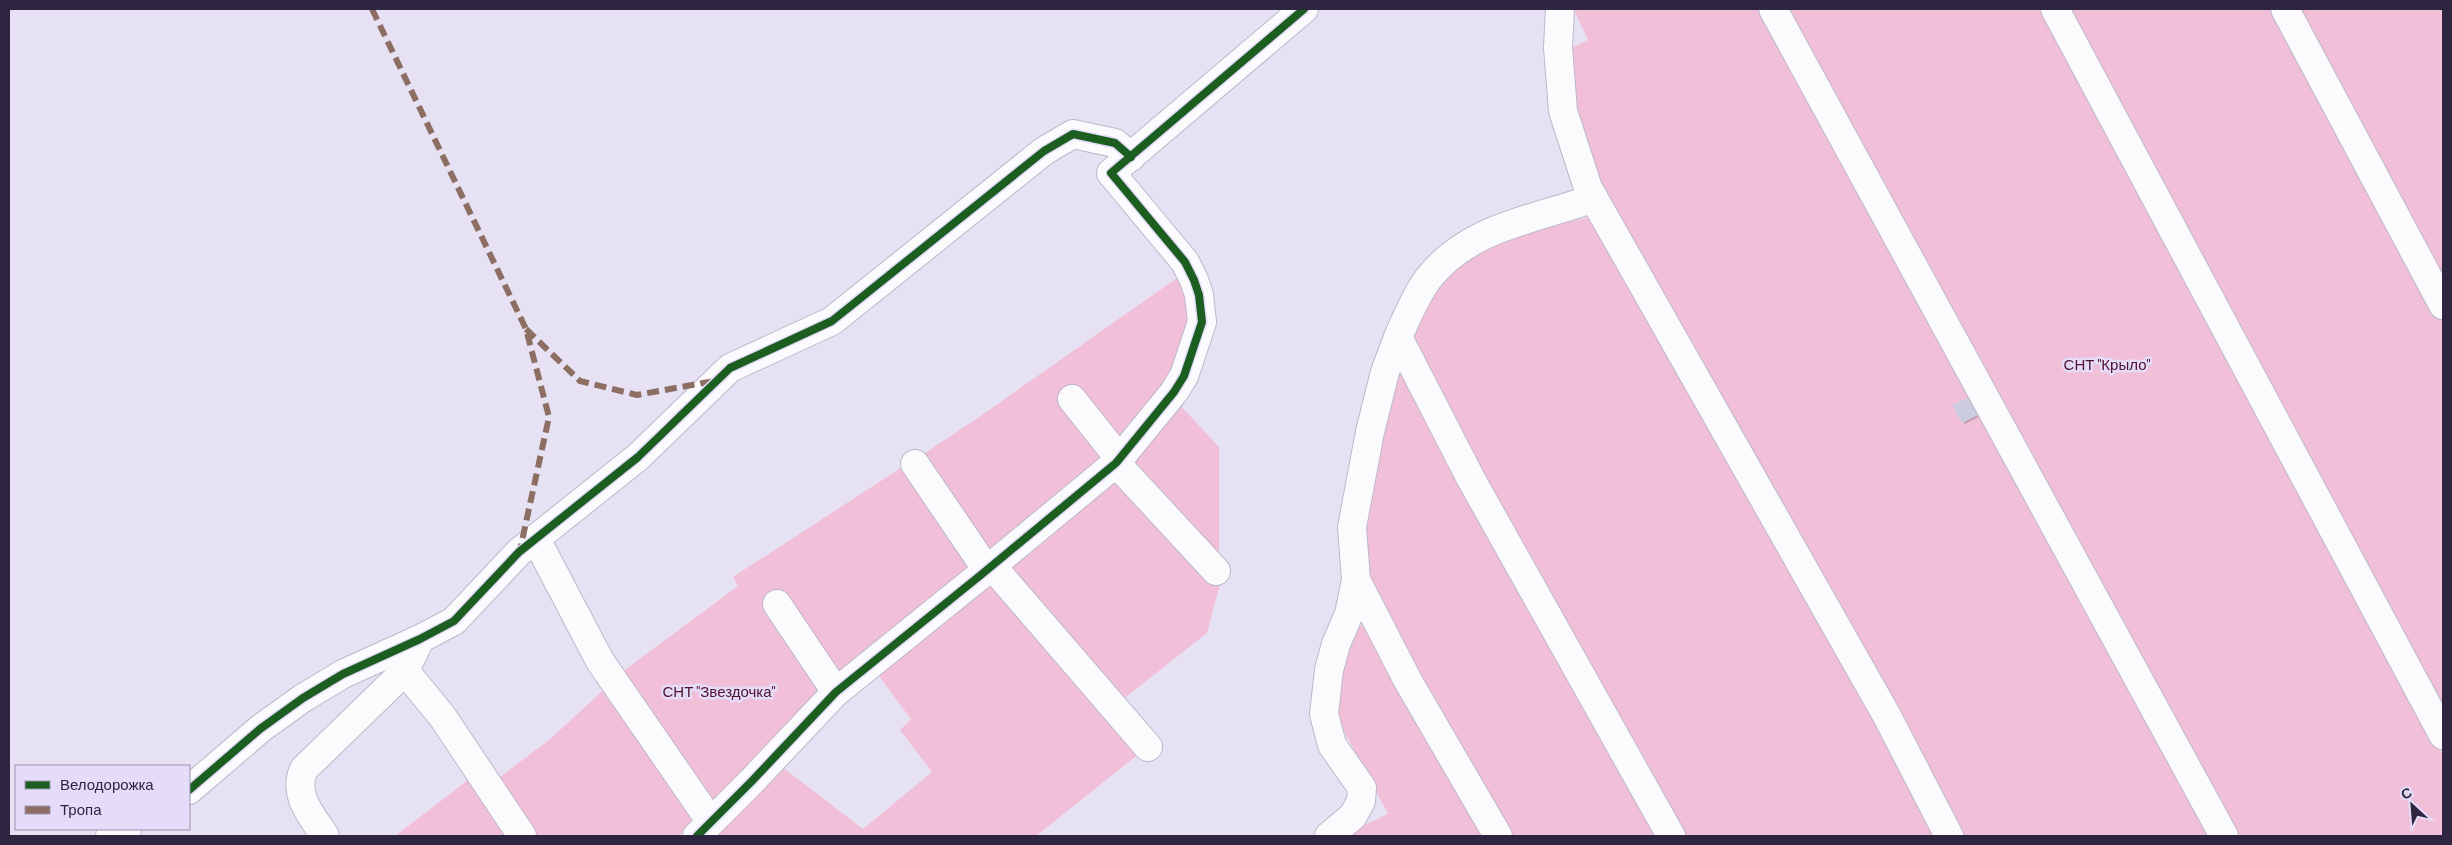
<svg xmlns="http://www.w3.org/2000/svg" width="2452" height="845" font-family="Barlow,sans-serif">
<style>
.green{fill:#f1c0d8}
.shadow{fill:#0003}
.building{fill:#ccccdf;stroke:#cfcfe4}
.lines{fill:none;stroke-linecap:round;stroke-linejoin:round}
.minor-casing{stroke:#bdb7cb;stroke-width:30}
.minor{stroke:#fbfbfd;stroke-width:28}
.quiet{stroke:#8d6e63;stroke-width:6;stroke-dasharray:12 6;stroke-linecap:butt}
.cycleway-casing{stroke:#e4dcf9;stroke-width:11}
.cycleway{stroke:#1b5e20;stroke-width:8}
.labels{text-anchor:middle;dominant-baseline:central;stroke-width:5;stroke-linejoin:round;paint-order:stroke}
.park-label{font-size:15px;fill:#50122e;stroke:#e4dcf9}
</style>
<rect width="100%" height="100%" fill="#e7e2f3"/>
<path class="green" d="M 1577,9 L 1768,9 L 2213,836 L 1960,836 L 1605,200 L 1575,123 L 1568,49 L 1588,40 L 1574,10 Z
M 1789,9 L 2045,9 L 2443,755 L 2443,836 L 2235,836 Z
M 2062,9 L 2273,9 L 2443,316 L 2443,717 Z
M 2295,9 L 2443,9 L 2443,278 Z
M 1590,217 L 1941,836 L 1680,836 L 1416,355 L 1409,328 L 1432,287 L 1480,251 L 1512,236 Z
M 1177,278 L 1195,299 L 1190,331 L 1166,385 L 1108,455 L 986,555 L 919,457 L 982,415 Z
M 1400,363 L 1664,836 L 1508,836 L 1364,580 L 1359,541 Z
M 1178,403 L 1219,447 L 1219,564 L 1128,466 Z
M 907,464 L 974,564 L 824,688 L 709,807 L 618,675 L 738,586 L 733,577 Z
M 1117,474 L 1220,584 L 1207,633 L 1117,704 L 1004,569 Z
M 995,579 L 1140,753 L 1036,836 L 711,836 L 781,766 L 863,829 L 932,772 L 900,730 L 911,719 L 878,675 Z
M 1368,623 L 1489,836 L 1345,836 L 1354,830 L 1388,814 L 1343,729 L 1334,706 L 1352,629 Z
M 609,685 L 694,821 L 679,836 L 532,836 L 492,783 L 549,740 Z
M 472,777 L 512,836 L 395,836 Z"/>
<path class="shadow" d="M 1970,401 L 1978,417 L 1965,424 L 1963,422 Z"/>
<path class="building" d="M 1969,398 L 1977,415 L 1962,423 L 1953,405 Z"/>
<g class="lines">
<defs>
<path id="minor" d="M 1560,9 L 1558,47 L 1563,111 L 1588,188 L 1887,716 L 1949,836
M 1773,9 L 2224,836
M 2055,9 L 2443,735
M 2285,9 L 2443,305
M 1594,198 C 1535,220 1469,226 1428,279 C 1415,297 1407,317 1398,337 L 1471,479 L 1671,836
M 1398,337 L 1385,372 L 1370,432 L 1352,527 L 1356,580 L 1408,681 L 1498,836
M 1072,399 L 1119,458
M 1116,463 L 1216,571
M 915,464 L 987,570
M 536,539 L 600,661 L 711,822
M 992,566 L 1148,747
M 777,604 L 836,692
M 420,639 L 405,671 L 442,716 L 522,836
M 189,790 L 260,729 L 303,698 L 343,674 L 420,639 L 454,621 L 519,552 L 638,457 L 730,368 L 832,321 L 1044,151 L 1073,134 L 1115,143 L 1131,157
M 110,836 L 127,829
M 325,836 C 312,816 292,795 304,769 L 405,671
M 697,836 L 751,782 L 836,692 L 982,574 L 1116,463 L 1174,392 L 1184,376 L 1202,322 L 1199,295 L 1194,280 L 1185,262 L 1111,173 L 1304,9
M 1329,836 L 1353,816 L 1361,801 L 1362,788 L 1332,745 L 1324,714 L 1329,670 L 1336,644 L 1349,614 L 1356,580"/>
</defs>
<use href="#minor" class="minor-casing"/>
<use href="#minor" class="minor"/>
<path class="quiet" d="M 372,9 L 526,329 L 549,417 L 520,550
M 526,329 L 580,381 L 637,395 L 714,381"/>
<defs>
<path id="cycleway" d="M 189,790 L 260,729 L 303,698 L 343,674 L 420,639 L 454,621 L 519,552 L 638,457 L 730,368 L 832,321 L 1044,151 L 1073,134 L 1115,143 L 1131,157
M 697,836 L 751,782 L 836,692 L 982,574 L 1116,463 L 1174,392 L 1184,376 L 1202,322 L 1199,295 L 1194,280 L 1185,262 L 1111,173 L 1304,9"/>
</defs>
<use href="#cycleway" class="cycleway-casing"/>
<use href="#cycleway" class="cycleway"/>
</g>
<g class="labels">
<g class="park-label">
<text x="2107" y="364">СНТ "Крыло"</text>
<text x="719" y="691">СНТ "Звездочка"</text>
</g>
</g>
<rect width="2452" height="845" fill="none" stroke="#2e2540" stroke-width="20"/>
<rect x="15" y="765" width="175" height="65" fill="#e4dcf9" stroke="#9b93af"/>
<rect x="25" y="781" width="25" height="8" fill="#1b5e20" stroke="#9b93af"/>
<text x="60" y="790" font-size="15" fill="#2e2540">Велодорожка</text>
<rect x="25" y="806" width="25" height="8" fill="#8d6e63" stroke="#9b93af"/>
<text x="60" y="815" font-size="15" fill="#2e2540">Тропа</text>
<g transform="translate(2412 805) rotate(334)" stroke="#e4dcf9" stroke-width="4" paint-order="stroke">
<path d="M0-4L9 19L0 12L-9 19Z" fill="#2e2540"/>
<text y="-8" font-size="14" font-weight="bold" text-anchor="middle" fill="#2e2540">С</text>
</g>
</svg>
